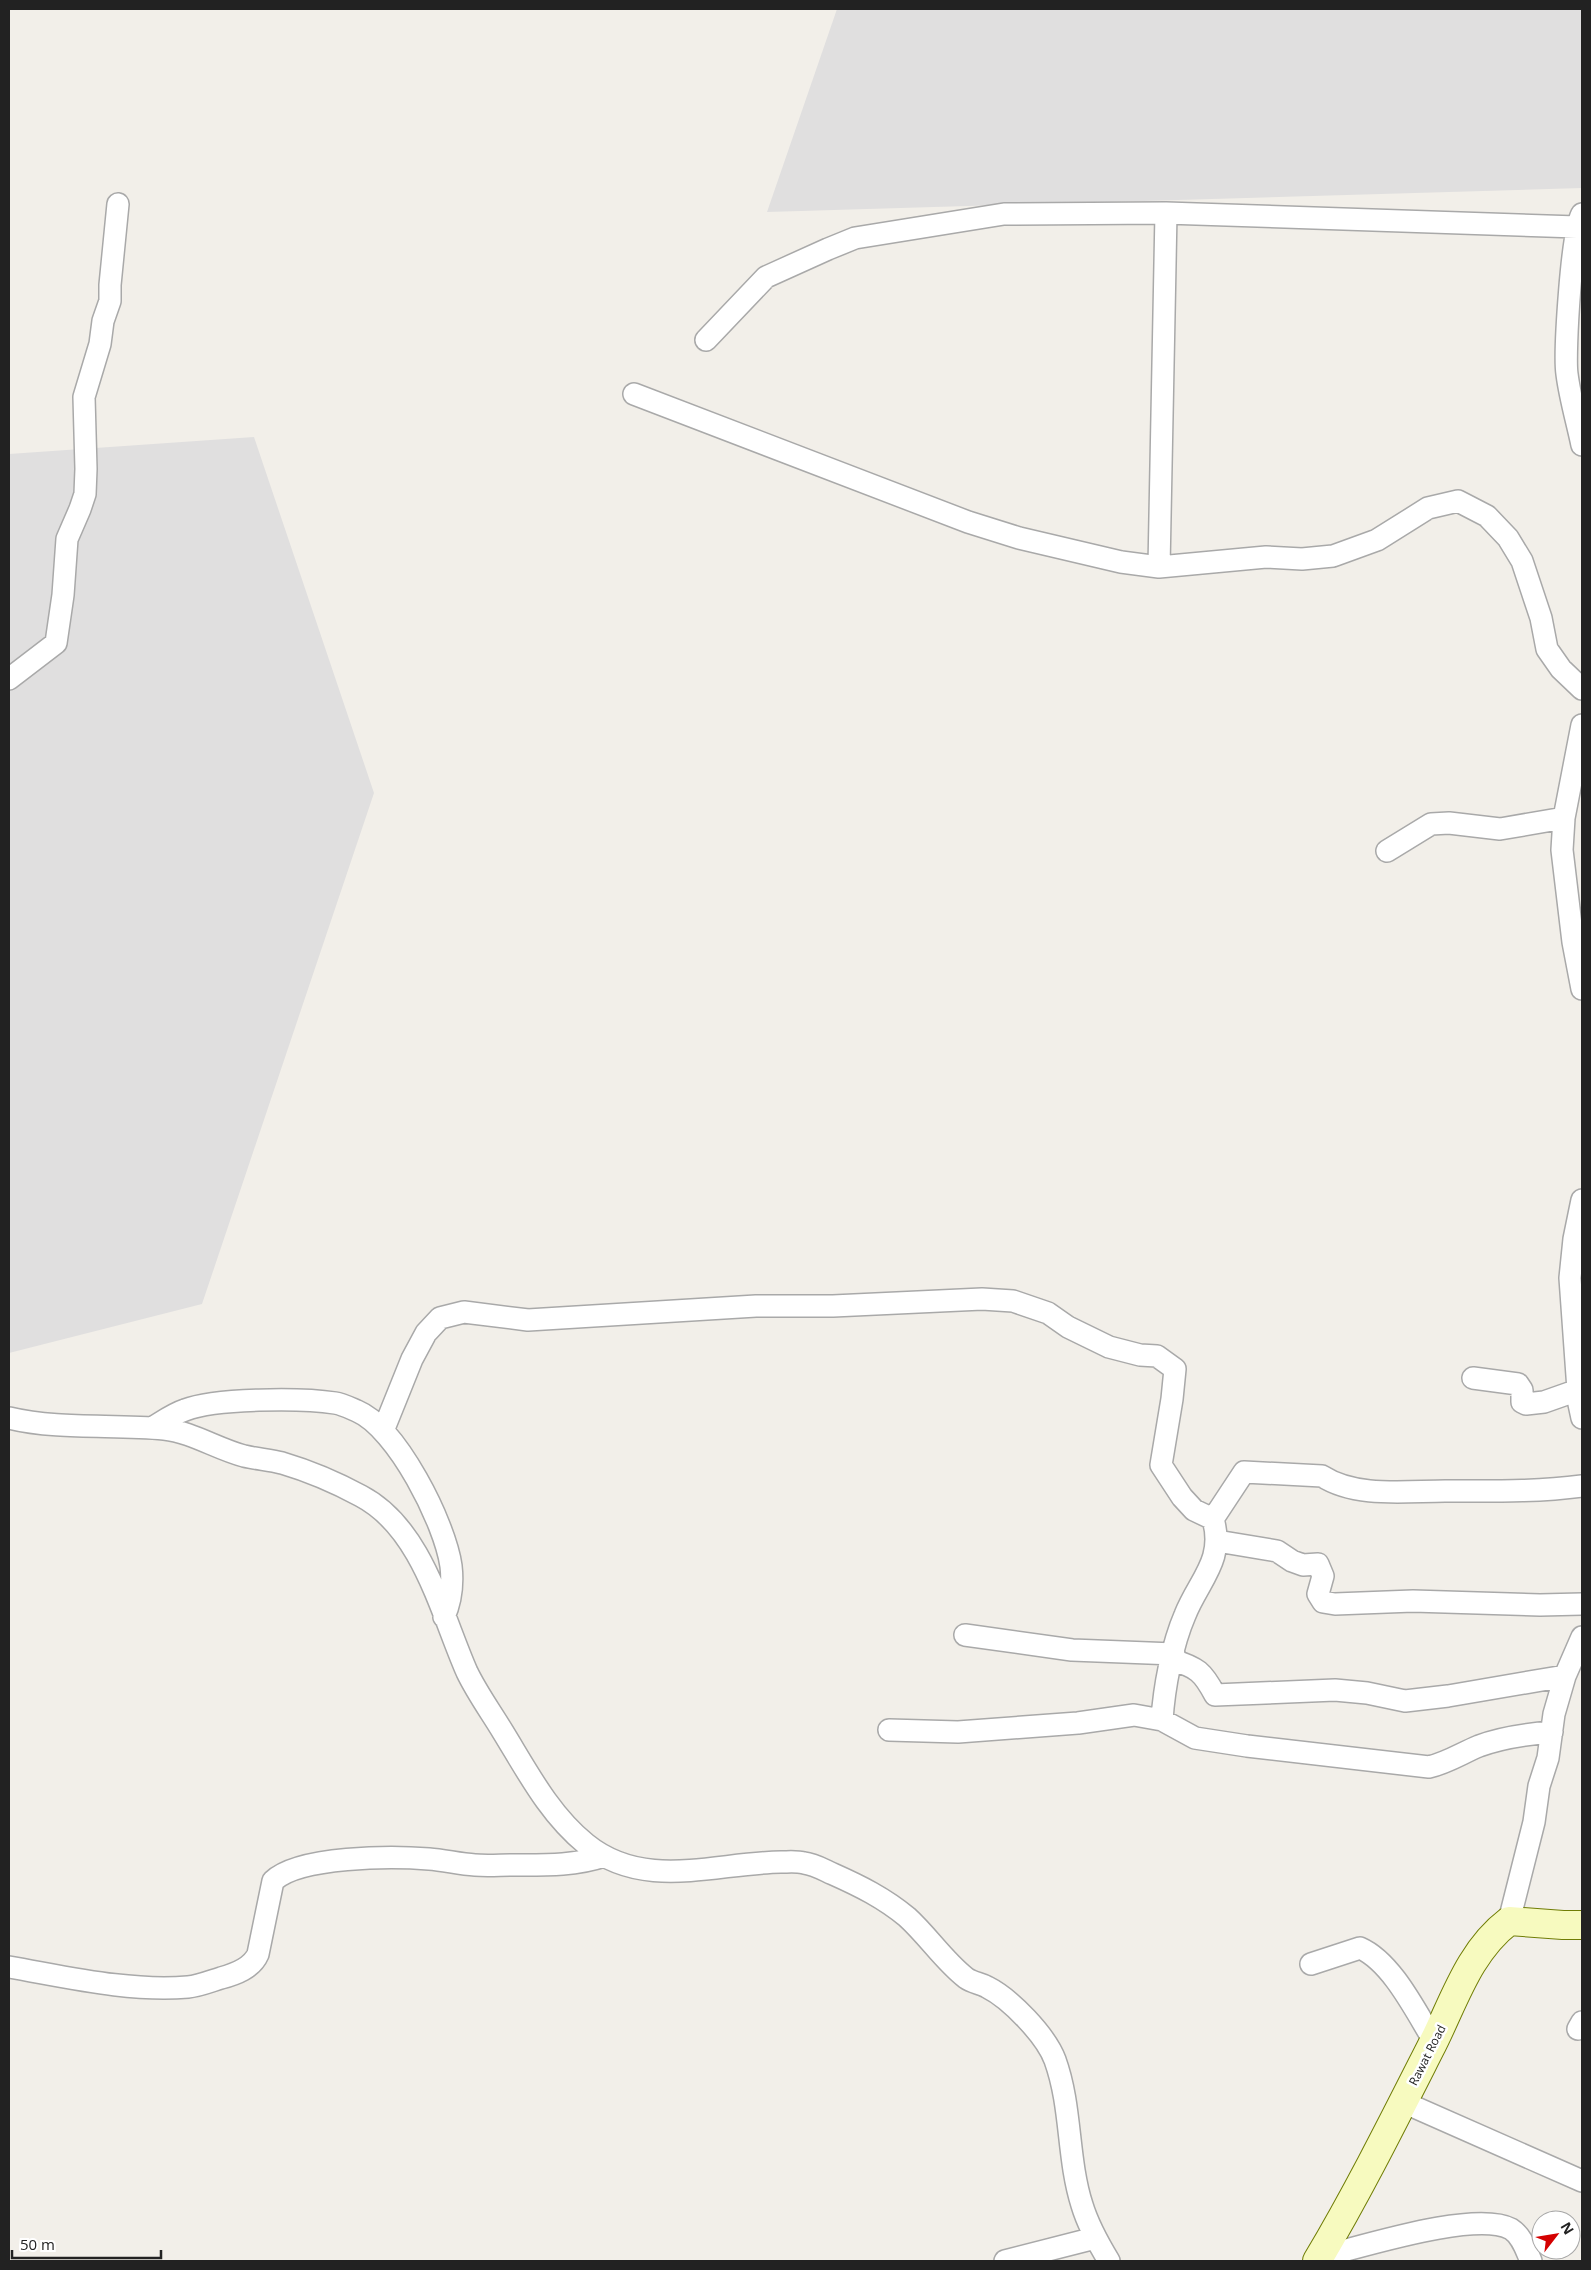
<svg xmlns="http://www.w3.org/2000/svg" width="1591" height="2270" font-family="'Open Sans',sans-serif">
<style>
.residential{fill:#e0dfdf}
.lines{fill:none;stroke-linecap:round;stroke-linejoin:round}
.street-casing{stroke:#a9a9a9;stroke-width:24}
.secondary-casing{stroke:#707d05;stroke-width:30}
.street{stroke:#fff;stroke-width:21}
.secondary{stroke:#f7fabf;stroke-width:28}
.labels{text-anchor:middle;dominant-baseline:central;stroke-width:5;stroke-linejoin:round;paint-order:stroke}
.street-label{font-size:12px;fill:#222;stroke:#fff}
</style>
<rect width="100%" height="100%" fill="#f2efe9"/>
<path class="residential" d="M 837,9 L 1582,9 L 1582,188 L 767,212 Z
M 254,437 L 374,793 L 202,1304 L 9,1353 L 9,454 Z"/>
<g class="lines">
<defs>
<path id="street" d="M 1582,214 C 1572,226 1564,354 1567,374 C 1570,398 1577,421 1582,445
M 706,340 L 766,277 L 828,249 L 855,238 L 1004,214 L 1166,213 L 1577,227
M 634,394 L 968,522 L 1019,538 L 1121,562 L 1159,567 L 1266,557 L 1302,559 L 1333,556 L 1377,540 L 1428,508 L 1458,501 L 1487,516 L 1508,538 L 1522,561 L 1541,618 L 1547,649 L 1561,669 L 1582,689
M 1159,567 L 1166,213
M 9,679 L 56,643 L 63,595 L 67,539 L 80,509 L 85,494 L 86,469 L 84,397 L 100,344 L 103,321 L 110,301 L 110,285 L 118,204
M 1582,725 L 1564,818 L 1562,850 L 1573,942 L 1582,989
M 1387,851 L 1431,824 L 1449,823 L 1500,829 L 1564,818
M 1582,1200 L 1574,1239 L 1570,1278 L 1579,1404 L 1582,1418
M 1473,1378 L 1518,1384 L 1522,1390 L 1522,1402 L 1526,1404 L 1544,1402 L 1578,1390
M 9,1418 C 59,1430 113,1424 164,1429 C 192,1432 217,1449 244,1456 C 257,1459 270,1460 282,1463 C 309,1471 337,1483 361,1496 C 422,1528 441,1613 467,1672 C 477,1693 491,1712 503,1732 C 527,1771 549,1814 586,1844 C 644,1891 714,1863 781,1862 C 788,1862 797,1861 804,1863 C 814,1864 824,1870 833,1874 C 860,1886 884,1898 907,1917 C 928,1936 944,1961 966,1978 C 973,1983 980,1983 987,1987 C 1011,1999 1046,2036 1055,2060 C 1072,2107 1067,2158 1082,2205 C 1088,2225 1098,2243 1109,2261
M 152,1428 C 162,1422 173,1414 185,1410 C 215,1398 302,1398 335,1403 C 342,1404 350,1408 357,1411 C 397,1428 445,1523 451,1566 C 453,1583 451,1601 444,1617
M 383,1431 L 412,1359 L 426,1333 L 440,1318 L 464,1312 L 528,1320 L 756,1306 L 833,1306 L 982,1299 L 1013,1301 L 1048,1313 L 1068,1327 L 1109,1347 L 1140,1355 L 1157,1356 L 1175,1369 L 1172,1399 L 1161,1465 L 1182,1497 L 1194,1510 L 1213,1519 C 1225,1560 1199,1580 1185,1615 C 1172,1645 1164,1688 1162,1720
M 1213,1519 L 1244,1472 L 1322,1476 C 1356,1498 1406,1491 1445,1491 C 1492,1491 1536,1492 1582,1486
M 1217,1541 L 1277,1551 L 1292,1561 L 1303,1565 L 1318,1564 L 1323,1576 L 1318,1594 L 1323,1602 L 1335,1604 L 1413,1601 L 1540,1605 L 1582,1604
M 965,1635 L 1072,1650 L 1174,1654
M 1172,1660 C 1197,1667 1203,1672 1215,1695 L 1335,1690 L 1367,1693 L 1405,1701 L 1448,1696 L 1565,1676
M 889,1730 L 958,1732 L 1078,1723 L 1134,1715 L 1162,1720 L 1195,1738 L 1247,1746 L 1429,1767 C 1447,1763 1462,1753 1479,1746 C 1503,1737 1527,1734 1552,1732
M 1509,1921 L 1534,1822 L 1539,1786 L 1548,1758 L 1554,1714 L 1565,1676 L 1582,1637
M 1311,1964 L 1360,1948 C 1392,1962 1416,2012 1434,2041
M 9,1967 C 67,1977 129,1992 188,1987 C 199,1986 211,1981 221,1978 C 236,1974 252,1968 258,1954 L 273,1881 C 299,1856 392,1856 429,1859 C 444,1860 459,1864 475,1865 C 487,1866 500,1865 513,1865 C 544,1865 574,1866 604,1856
M 1578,2029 L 1582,2022
M 1403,2102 L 1582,2181
M 1320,2257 C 1362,2247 1475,2210 1511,2229 C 1522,2236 1526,2250 1531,2261
M 1005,2261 L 1095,2238"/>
<path id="secondary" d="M 1317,2261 C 1358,2192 1394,2120 1430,2049 C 1453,2005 1467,1953 1509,1921 L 1563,1925 L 1582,1925"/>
</defs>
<use href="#street" class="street-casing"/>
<use href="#secondary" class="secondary-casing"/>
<use href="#street" class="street"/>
<use href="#secondary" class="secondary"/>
</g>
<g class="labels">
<g class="street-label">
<text transform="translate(1427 2055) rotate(-63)">Rawat Road</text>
</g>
</g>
<rect width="1591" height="2270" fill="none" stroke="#222222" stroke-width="20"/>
<g transform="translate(1556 2235) rotate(59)"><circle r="24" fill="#ffffff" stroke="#a7a7a7"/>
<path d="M0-4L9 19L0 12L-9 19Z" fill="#d40000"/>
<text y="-8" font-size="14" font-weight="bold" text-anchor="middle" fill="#222222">N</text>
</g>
<path d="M12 2250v8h149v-8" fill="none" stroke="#222222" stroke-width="2.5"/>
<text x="20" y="2250" font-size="15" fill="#222222" stroke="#ffffff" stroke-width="4" paint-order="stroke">50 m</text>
</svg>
